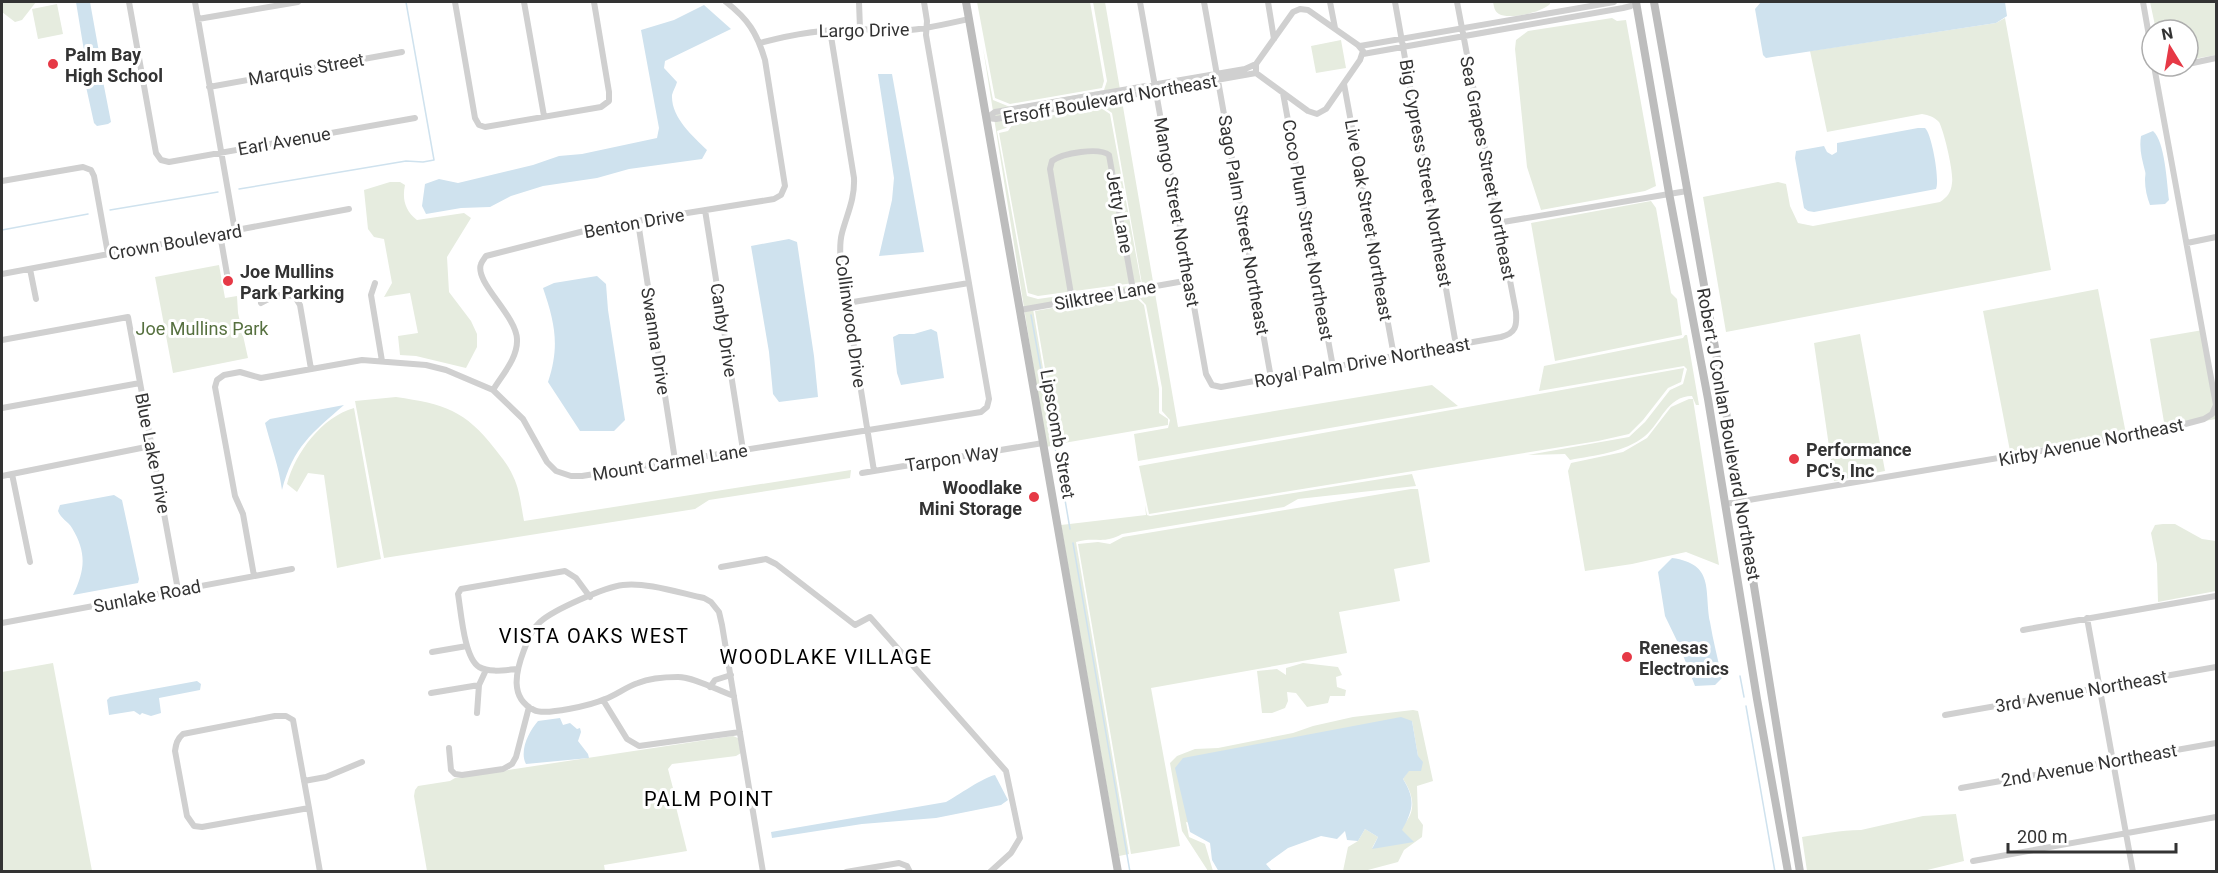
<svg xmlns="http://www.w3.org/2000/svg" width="2218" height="873" font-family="Roboto,sans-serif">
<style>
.green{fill:#e6ecdf;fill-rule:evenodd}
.water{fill:#cfe2ee}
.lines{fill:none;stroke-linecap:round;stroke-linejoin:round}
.stream{stroke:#cfe2ee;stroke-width:1.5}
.street{stroke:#d0d0d0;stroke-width:6}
.secondary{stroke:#bdbdbd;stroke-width:8}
.poi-dot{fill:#e63946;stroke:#fff;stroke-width:2}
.labels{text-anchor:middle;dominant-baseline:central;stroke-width:6;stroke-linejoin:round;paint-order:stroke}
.street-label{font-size:18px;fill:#333;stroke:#fff}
.poi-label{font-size:18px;font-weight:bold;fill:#333;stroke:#fff;text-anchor:start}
.park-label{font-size:18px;fill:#56703f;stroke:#fff}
.neighbourhood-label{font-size:20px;letter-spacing:1.5px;fill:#000;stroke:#fff}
</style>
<rect width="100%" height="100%" fill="#fff"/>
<path class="green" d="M 2,2 L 36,2 L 22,20 L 15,22 L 2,12 Z
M 977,2 L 1090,2 L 1104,81 L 1102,88 L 1010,104 L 995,98 Z
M 1093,2 L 1105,2 L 1178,427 L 1432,385 L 1458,406 L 1138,461 L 1134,434 L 1168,428 L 1170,420 L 1162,411 L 1162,388 L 1146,305 L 1134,292 L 1033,309 L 1056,445 L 1046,447 L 983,48 L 993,100 L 1010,107 L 1104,90 L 1107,81 ZM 1101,105 L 1112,113 L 1142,284 L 1038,299 L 1027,296 L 997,131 L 1006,128 L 1015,118 Z
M 1493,2 L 1550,2 L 1550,4 C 1543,12 1509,20 1499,14 C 1494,11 1494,6 1493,2 Z
M 2150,2 L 2216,2 L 2216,55 L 2188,60 L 2188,30 L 2156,30 Z
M 57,4 L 63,34 L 38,39 L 32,9 Z
M 1612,18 L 1617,21 L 1626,20 L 1656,186 L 1645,191 L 1541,210 L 1527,167 L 1515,49 L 1516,40 L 1528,31 Z
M 2005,18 L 2051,270 L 1726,332 L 1703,197 L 1778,182 L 1786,184 L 1790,206 L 1798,223 L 1813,226 L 1940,202 C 1947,197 1951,193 1952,183 C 1954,173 1944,131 1939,122 C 1934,117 1929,115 1922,114 L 1827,132 L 1810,51 L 1996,23 Z
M 1341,40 L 1346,68 L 1316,73 L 1311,46 Z
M 1101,108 L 1110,114 L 1141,282 L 1038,296 L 1028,293 L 999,133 L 1008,131 L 1015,121 Z
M 390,182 L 400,182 L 405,185 C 402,199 405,211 417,220 L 464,213 L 471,218 L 447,257 L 449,292 L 471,321 L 477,334 L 477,347 L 466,368 L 416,356 L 400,355 L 398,336 L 418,333 L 410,293 L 384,297 L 392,283 L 384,239 L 374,237 L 368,229 L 364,190 Z
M 1651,201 L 1656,208 L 1671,293 L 1677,299 L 1682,335 L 1555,361 L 1531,223 Z
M 219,265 L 225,298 L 237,296 L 238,313 L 248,358 L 173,373 L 155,277 Z
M 2098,289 L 2126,434 L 2018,451 L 2010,451 L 1983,311 Z
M 1132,294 L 1144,305 L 1159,389 L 1159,413 L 1168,419 L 1168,425 L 1058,444 L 1035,311 Z
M 2203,330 L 2216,404 L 2216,419 L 2165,428 L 2150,339 Z
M 1860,334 L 1885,471 L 1834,481 L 1814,343 Z
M 1685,335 L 1687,335 L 1699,405 L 1696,405 L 1692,396 C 1667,396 1661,423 1645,436 C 1624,453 1595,455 1570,460 L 1565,454 L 1528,455 L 1629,437 L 1645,422 L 1670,390 L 1683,384 L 1687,369 L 1684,366 L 1539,391 L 1544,366 L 1683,338 Z
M 1684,368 L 1681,382 L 1668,388 L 1643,420 L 1629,434 L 1598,441 L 1149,514 L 1139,466 Z
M 396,397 C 444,404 465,410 495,449 C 502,458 509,466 513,476 C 520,490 521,506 524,521 L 851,470 L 850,478 L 709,500 L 695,509 L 384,558 L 355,401 Z
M 1689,399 L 1693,399 L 1719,565 L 1686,552 L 1632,564 L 1585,571 L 1568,471 L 1571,463 L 1623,452 L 1647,438 L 1671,407 Z
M 354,408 L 381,559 L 337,568 L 324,475 L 308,473 L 297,492 L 287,484 C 295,453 322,417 354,408 Z
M 1412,474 L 1416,486 L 1298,499 L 1284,507 L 1122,534 C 1103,545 1095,536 1076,542 L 1129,854 L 1119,856 L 1061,525 L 1146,515 L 1145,505 L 1147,515 L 1150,516 Z
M 1411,489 L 1418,489 L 1430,562 L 1394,569 L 1400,601 L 1339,612 L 1347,653 L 1151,688 L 1180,846 L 1131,854 L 1078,544 L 1098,542 L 1110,544 L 1123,537 Z
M 2163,524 L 2175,524 L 2202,539 L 2216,541 L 2216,591 L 2158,602 L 2157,564 L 2151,533 L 2155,525 Z
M 53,663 L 92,871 L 2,871 L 2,672 Z
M 1303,663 L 1338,667 L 1342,675 L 1336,677 L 1337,687 L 1346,690 L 1345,696 L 1330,696 L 1328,703 L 1307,707 L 1296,693 L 1287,692 L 1288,701 L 1285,708 L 1272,713 L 1262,713 L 1257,671 L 1277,669 L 1286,675 L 1286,668 Z
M 1413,710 L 1418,711 L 1433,781 L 1417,786 L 1418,818 L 1423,825 L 1422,837 L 1404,850 L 1398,862 L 1364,871 L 1343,871 L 1348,847 L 1358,841 L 1365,829 L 1378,837 L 1372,848 C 1400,831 1427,815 1403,779 L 1418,756 L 1412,721 L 1201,825 L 1186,822 L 1189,837 L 1205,844 L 1213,871 L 1208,871 L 1182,831 L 1170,763 L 1177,756 L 1195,749 L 1218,748 L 1293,733 L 1313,726 L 1353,717 Z
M 733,736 L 738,738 L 741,753 L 736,756 L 672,764 L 668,769 L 674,792 L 679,801 L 676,807 L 687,851 L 604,865 L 605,871 L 427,871 L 414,796 L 415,790 L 418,786 L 450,781 L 455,778 Z
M 1956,814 L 1964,861 L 1923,871 L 1807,871 L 1802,837 C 1822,834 1840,830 1861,830 L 1923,816 Z"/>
<path class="water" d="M 76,2 L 90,2 L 99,52 L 99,59 L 88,62 L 85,57 Z
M 1761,2 L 2005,2 L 2007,16 L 1996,23 L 1766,58 L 1763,55 L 1755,9 Z
M 704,5 L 731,29 L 665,61 L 664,68 L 677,82 C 676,86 673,91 672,95 C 671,118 693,136 707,150 L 702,159 L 629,169 L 597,178 L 543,186 L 511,196 L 490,207 L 461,208 L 426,214 L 422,206 L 425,184 L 439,179 L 458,183 L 533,165 L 559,156 L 582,154 L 657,138 L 659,128 L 641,30 L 674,20 Z
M 91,73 L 101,73 L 102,76 L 111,122 L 108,124 L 97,126 L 94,123 L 85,82 L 86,76 Z
M 878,74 L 892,74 L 924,252 L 879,256 L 892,200 L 894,178 Z
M 1918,128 L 1925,128 C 1932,134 1940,181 1936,189 L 1814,212 L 1808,211 L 1804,208 L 1795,158 L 1796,151 L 1824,146 L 1827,152 L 1832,155 L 1837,152 L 1837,143 Z
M 2153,131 C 2165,141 2167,184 2169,200 L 2165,204 L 2150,205 C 2147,197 2145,189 2145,180 C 2145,176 2146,174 2145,171 C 2142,159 2139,149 2141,136 Z
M 789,239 L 797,242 L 814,356 L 818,397 L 779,402 L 773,394 L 769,352 L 751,246 Z
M 597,276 L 606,284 L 608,310 L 625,420 L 614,431 L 580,431 L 548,382 C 560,346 555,323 543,288 L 554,283 Z
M 931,329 L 937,332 L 944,378 L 901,385 L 897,373 L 893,337 L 899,334 L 914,334 Z
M 344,405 C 312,433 293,447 282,490 C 279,467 271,446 265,423 L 270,419 Z
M 114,495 L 122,500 L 139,579 L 138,583 L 73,595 C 85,570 87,553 72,528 C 68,521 61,519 58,511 L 60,505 Z
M 1672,558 C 1715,564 1704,590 1710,622 C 1713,641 1718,659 1722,678 L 1715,685 L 1695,686 L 1679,645 L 1665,616 L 1658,572 Z
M 197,681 L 201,684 L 200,690 L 159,698 L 161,713 L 151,716 L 142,713 L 140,715 L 134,711 L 109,715 L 107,700 L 110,697 Z
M 1401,717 L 1412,721 L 1418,756 L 1423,762 L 1421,771 L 1409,771 L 1403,779 C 1416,800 1413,810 1402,830 L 1414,842 L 1372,849 L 1378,837 L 1365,829 L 1358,841 L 1347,840 L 1345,831 L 1337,839 L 1321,836 L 1288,848 L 1266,864 L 1272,871 L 1219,872 L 1212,860 L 1210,843 L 1190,832 L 1175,768 L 1183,758 Z
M 560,718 L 563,725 L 570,723 L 577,729 L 580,728 L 581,732 L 578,741 L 588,754 L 589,758 L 526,764 C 519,751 529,731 538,721 Z
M 995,775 L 1008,800 L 1001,805 L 936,818 L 862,824 L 772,838 L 771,832 L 946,802 C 957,796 984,777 995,775 Z"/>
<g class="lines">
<path class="stream" d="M 239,189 L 406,161 L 423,162 L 434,160 L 406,2
M 110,210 L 218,192
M 2,230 L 88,214
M 1031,315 L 1061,480
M 1064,494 L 1070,529
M 1073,543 L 1130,872
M 1740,676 L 1744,697
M 1746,706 L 1775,872"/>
<path class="street" d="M 129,2 L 156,153 L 161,160 L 169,162 L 415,118
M 195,2 L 235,231
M 455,2 L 475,118 L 479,125 L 485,127 L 601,107 L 609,101 L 609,92 L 594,2
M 524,2 L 544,116
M 859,2 L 860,29
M 1140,2 L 1206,374 L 1212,385 L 1221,387 L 1501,337 C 1516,333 1517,326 1516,312 L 1457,2
M 1204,2 L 1271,378
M 1268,2 L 1274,39
M 1330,2 L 1335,28
M 1395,2 L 1456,345
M 2143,2 L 2152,53
M 198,19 L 298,2
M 830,30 L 854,178 C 855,199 847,214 842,233 C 839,244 840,255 841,266 L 874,471
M 760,43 C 793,34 823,29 857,29 C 868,29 879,31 890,31 C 917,31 942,25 969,19
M 1360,46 L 1614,2
M 1363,54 L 1623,8 L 1631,6 L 1636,2
M 2188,64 L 2216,58
M 2155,69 L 2175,66
M 1344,84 L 1394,356
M 209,87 L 402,52
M 1283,93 L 1333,367
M 987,118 L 996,119 L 1256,73 L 1308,111 L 1317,114 L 1326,109 L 1360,60 L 1363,51 L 1358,45 L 1308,10 L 1300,9 L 1293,12 L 1256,64 L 1256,73
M 987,118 L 995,112 L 1245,69 L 1256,64
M 2,181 L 83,167 L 91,170 L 94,176 L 108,254
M 705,210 L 743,450
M 638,222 L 675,460
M 1497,223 L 1687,191
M 220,234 L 227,274
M 2187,243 L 2216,237
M 30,269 L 36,299
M 2,274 L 349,209
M 375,283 L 371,295 L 382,361
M 1072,300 L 1050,169 L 1052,161 C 1063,153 1099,147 1109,155 L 1133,290
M 261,303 C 273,296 282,292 295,297 L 300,305 L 311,369
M 847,303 L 969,283
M 1020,310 L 1190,280
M 2,340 L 128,317 L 178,590
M 493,390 C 502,375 518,358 517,339 C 516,315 474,282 481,264 C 482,261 484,259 486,256 L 600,227 L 774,199 L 781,195 L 785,186 L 765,60 C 757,33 748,19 726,2
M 2,408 L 140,383
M 862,473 L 1043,443
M 12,474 L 30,562
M 2,476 L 151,446
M 1725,504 L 2159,431 L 2204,419 L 2212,414 L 2216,405 L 2154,66
M 721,567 L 766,559 L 776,564 L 855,625 L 870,617 L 1006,771 L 1020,838 L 1011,853 L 990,872
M 254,576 L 243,514 L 235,496 L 215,387 L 217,380 L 224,375 L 240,372 L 261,378 L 362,360 L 426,365 L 446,370 L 493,390 L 523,419 L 547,462 L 556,471 L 571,476 L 582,476 L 981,412 L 987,407 L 989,399 L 926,35 L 927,21 L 924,2
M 2087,618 L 2133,872
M 2,623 L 292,569
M 2023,630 L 2216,596
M 432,652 L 467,646
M 517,669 C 505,670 490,673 479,667 C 464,658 461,611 458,594 L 461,589 L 565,571 L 576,578 L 590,597
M 710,687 L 715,680 L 731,675
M 431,693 L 479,685 L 486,670
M 734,696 C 719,691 694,677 678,677 C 666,677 650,678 638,683 C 626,687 616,695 605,699 C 592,705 545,716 534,710 C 509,698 516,671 524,650 C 528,640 531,630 540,622 C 553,610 605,587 623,585 C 646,582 680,593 704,598 L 711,602 L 719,612 L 722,625 L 763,872
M 603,700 L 627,739 L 639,746 L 740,732
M 477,713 L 479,685
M 1945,715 L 2216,667
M 275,716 L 286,716 L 293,720 L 309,808 L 202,827 L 194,826 L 187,816 L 175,751 C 176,744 177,739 183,734 Z
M 449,748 L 451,770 L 455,774 L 462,775 L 503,769 L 512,764 L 516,757 L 529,707
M 304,781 L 326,777 L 362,762
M 1961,788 L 2216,743
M 309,808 L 320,872
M 1973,861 L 2216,817
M 846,872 L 899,863 L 907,866 L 910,872"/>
<path class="secondary" d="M 966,2 L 1118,872
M 1636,2 L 1669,193 L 1708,399 L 1757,699 L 1788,872
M 1654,2 L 1722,387 L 1800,872"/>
</g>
<g class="poi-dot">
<circle cx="53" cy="64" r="6"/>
<circle cx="228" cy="281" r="6"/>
<circle cx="1794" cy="459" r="6"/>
<circle cx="1034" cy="497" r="6"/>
<circle cx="1627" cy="657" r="6"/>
</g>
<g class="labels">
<g class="street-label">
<text transform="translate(864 30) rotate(-1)">Largo Drive</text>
<text transform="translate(306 69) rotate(-10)">Marquis Street</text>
<text transform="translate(1110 99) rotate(-10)">Ersoff Boulevard Northeast</text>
<text transform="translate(284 141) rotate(-10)">Earl Avenue</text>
<text transform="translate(1488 168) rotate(79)">Sea Grapes Street Northeast</text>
<text transform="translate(1426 173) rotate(80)">Big Cypress Street Northeast</text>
<text transform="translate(1120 212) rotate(80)">Jetty Lane</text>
<text transform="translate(1177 212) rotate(80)">Mango Street Northeast</text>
<text transform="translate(1369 220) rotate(80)">Live Oak Street Northeast</text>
<text transform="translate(634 223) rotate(-10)">Benton Drive</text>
<text transform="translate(1244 225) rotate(80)">Sago Palm Street Northeast</text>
<text transform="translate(1308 230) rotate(80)">Coco Plum Street Northeast</text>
<text transform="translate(175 242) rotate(-10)">Crown Boulevard</text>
<text transform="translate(1105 295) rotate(-10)">Silktree Lane</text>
<text transform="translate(851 321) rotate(82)">Collinwood Drive</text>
<text transform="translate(724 330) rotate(81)">Canby Drive</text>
<text transform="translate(656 341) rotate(81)">Swanna Drive</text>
<text transform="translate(1362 362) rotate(-10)">Royal Palm Drive Northeast</text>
<text transform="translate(1058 434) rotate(80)">Lipscomb Street</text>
<text transform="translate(1729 434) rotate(80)">Robert J Conlan Boulevard Northeast</text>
<text transform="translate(2091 442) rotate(-11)">Kirby Avenue Northeast</text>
<text transform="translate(153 453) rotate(79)">Blue Lake Drive</text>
<text transform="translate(952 458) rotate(-9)">Tarpon Way</text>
<text transform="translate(670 462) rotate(-9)">Mount Carmel Lane</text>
<text transform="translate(147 596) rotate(-11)">Sunlake Road</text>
<text transform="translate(2081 691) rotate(-10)">3rd Avenue Northeast</text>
<text transform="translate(2089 765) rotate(-10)">2nd Avenue Northeast</text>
</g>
<g class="poi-label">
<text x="65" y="54">Palm Bay<tspan x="65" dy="21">High School</tspan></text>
<text x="240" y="271">Joe Mullins<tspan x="240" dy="21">Park Parking</tspan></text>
<text x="1806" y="449">Performance<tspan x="1806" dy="21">PC's, Inc</tspan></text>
<text x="1022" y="487" text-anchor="end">Woodlake<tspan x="1022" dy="21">Mini Storage</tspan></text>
<text x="1639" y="647">Renesas<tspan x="1639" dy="21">Electronics</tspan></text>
</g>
<g class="park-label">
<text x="202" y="328">Joe Mullins Park</text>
</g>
<g class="neighbourhood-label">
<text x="594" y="636">VISTA OAKS WEST</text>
<text x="826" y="657">WOODLAKE VILLAGE</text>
<text x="709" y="799">PALM POINT</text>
</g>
</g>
<rect width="2218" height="873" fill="none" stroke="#333333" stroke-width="6"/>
<g transform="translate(2170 48) rotate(349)"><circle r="28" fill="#ffffff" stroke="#adadad" stroke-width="1.5"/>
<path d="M0-4.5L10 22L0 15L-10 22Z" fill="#e63946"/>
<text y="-9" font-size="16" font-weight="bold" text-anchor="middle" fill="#333333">N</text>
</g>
<path d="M2008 843v9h168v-9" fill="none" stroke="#333333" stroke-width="3"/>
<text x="2017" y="843" font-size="18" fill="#333333" stroke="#ffffff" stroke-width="4.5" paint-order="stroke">200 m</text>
</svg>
